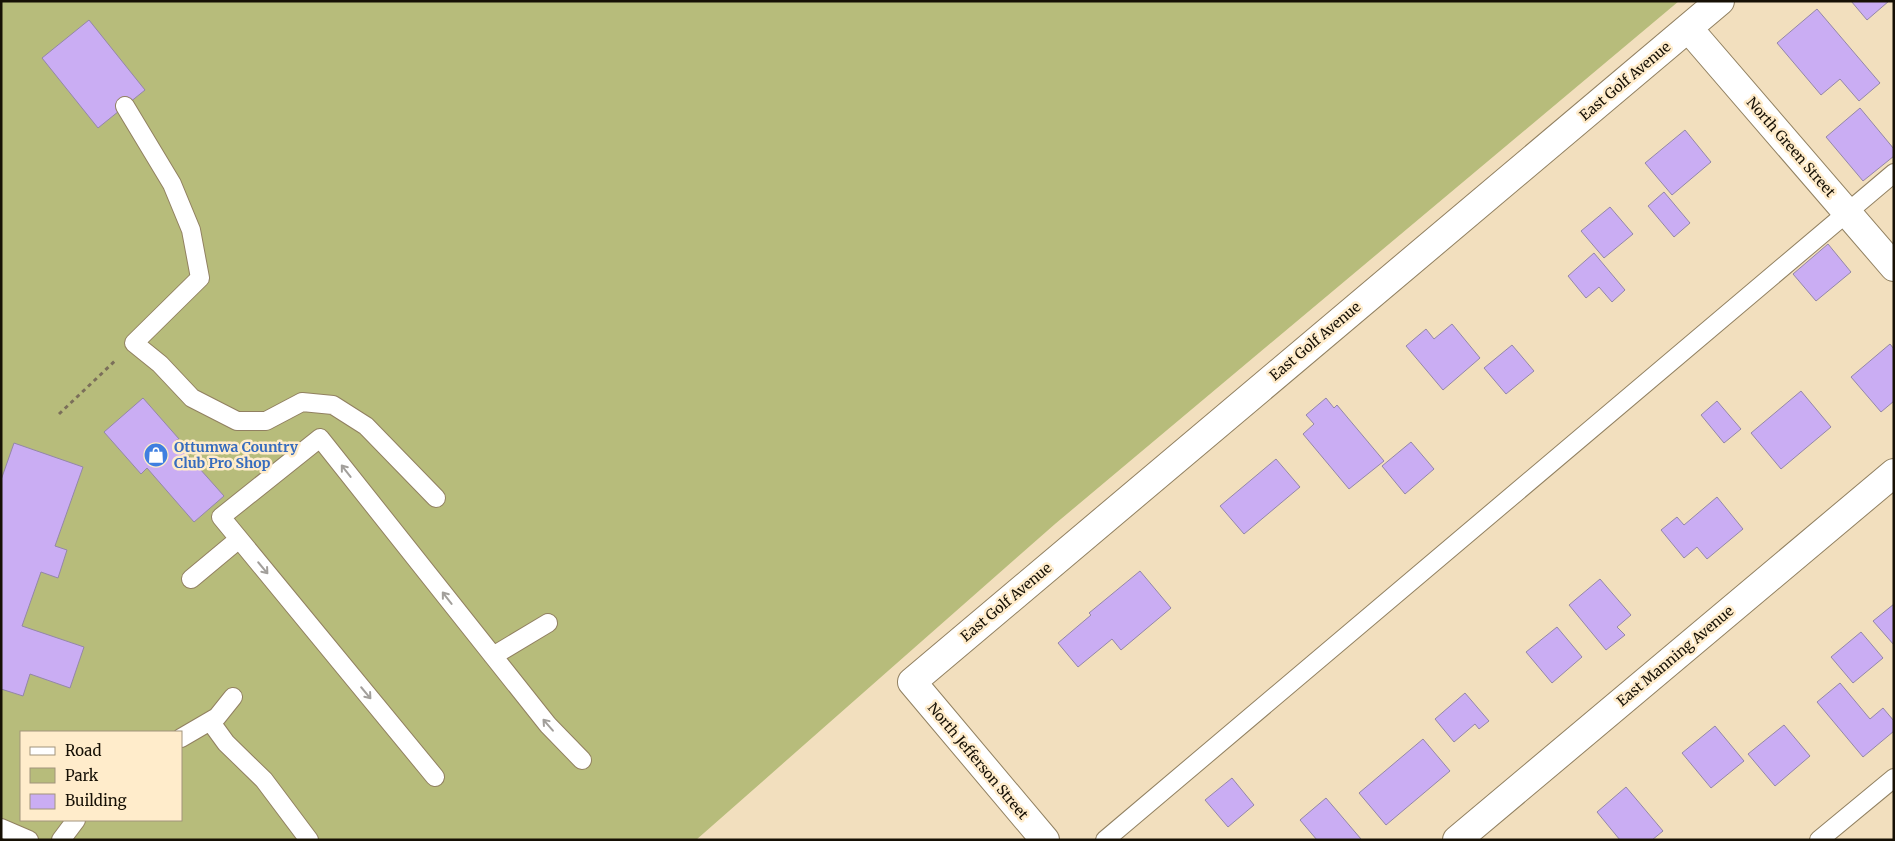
<svg xmlns="http://www.w3.org/2000/svg" width="1895" height="841" font-family="Merriweather,serif">
<style>
.green{fill:#b7bc7b;fill-rule:evenodd}
.building{fill:#caadf3;stroke:#9487a7}
.lines{fill:none;stroke-linecap:round;stroke-linejoin:round}
.lane-casing{stroke:#918061;stroke-width:20}
.street-casing{stroke:#918061;stroke-width:30}
.path{stroke:#7b6f5a;stroke-width:3;stroke-dasharray:4 4;stroke-linecap:butt}
.lane{stroke:#fff;stroke-width:18}
.street{stroke:#fff;stroke-width:28}
.oneway{stroke:#a29f9b}
.labels{text-anchor:middle;dominant-baseline:central;stroke-width:5;stroke-linejoin:round;paint-order:stroke}
.street-label{font-size:14px;fill:#161005;stroke:#ffeccb}
.shop-label{font-size:14px;font-weight:bold;fill:#366cbe;stroke:#ffeccb;text-anchor:start}
</style>
<rect width="100%" height="100%" fill="#f2dfbe"/>
<path class="green" d="M 1,1 L 1679,1 L 1055,524 L 696,840 L 1,840 ZM 21,732 L 181,732 L 181,820 L 21,820 Z"/>
<path class="building" d="M 1851,1 L 1889,1 L 1867,20 Z
M 1817,9 L 1880,83 L 1859,101 L 1840,79 L 1821,95 L 1777,43 Z
M 89,20 L 145,90 L 98,128 L 42,58 Z
M 1860,108 L 1894,149 L 1894,156 L 1863,181 L 1826,137 Z
M 1685,130 L 1711,162 L 1672,195 L 1645,163 Z
M 1664,192 L 1690,223 L 1674,237 L 1648,206 Z
M 1610,207 L 1633,234 L 1604,258 L 1581,231 Z
M 1828,244 L 1851,272 L 1816,301 L 1793,274 Z
M 1594,253 L 1625,290 L 1612,302 L 1599,287 L 1586,298 L 1568,276 Z
M 1452,324 L 1480,358 L 1443,390 L 1406,346 L 1426,329 L 1434,339 Z
M 1890,344 L 1894,349 L 1894,401 L 1881,412 L 1851,377 Z
M 1512,345 L 1534,371 L 1506,394 L 1484,368 Z
M 1801,391 L 1831,427 L 1781,469 L 1751,433 Z
M 143,398 L 179,439 L 175,441 L 224,496 L 194,522 L 147,468 L 141,474 L 104,432 Z
M 1326,398 L 1334,408 L 1337,405 L 1384,461 L 1349,489 L 1303,434 L 1314,424 L 1306,415 Z
M 1717,401 L 1741,429 L 1724,443 L 1701,415 Z
M 1411,442 L 1434,469 L 1405,494 L 1382,466 Z
M 14,443 L 83,467 L 55,546 L 67,550 L 58,578 L 41,572 L 22,626 L 84,647 L 70,688 L 30,674 L 23,696 L 1,689 L 1,480 Z
M 1276,459 L 1300,487 L 1244,534 L 1220,506 Z
M 1717,497 L 1743,529 L 1707,559 L 1697,547 L 1684,558 L 1661,530 L 1677,517 L 1684,525 Z
M 1140,571 L 1171,608 L 1121,650 L 1112,639 L 1078,667 L 1058,643 L 1091,615 L 1089,613 Z
M 1600,579 L 1631,615 L 1617,627 L 1625,635 L 1606,650 L 1569,605 Z
M 1894,604 L 1894,645 L 1873,621 Z
M 1557,627 L 1582,657 L 1552,683 L 1526,652 Z
M 1861,632 L 1883,658 L 1853,683 L 1831,657 Z
M 1840,683 L 1870,719 L 1883,708 L 1894,721 L 1894,731 L 1863,757 L 1817,702 Z
M 1465,693 L 1489,721 L 1479,729 L 1475,724 L 1454,742 L 1435,719 Z
M 1784,725 L 1810,756 L 1775,786 L 1748,754 Z
M 1715,726 L 1744,761 L 1711,788 L 1682,753 Z
M 1423,739 L 1450,771 L 1386,825 L 1359,793 Z
M 1232,778 L 1254,805 L 1228,827 L 1205,800 Z
M 1626,787 L 1663,831 L 1652,840 L 1620,840 L 1597,812 Z
M 1326,798 L 1361,839 L 1360,840 L 1317,840 L 1300,820 Z"/>
<g class="lines">
<defs>
<path id="lane" d="M 125,106 L 172,184 L 191,230 L 200,278 L 134,343 L 160,364 L 192,398 L 237,421 L 266,421 L 302,402 L 333,405 L 366,426 L 436,498
M 191,579 L 239,539
M 493,656 L 548,623
M 210,721 L 226,743 L 264,780 L 309,840
M 181,738 L 217,717 L 233,697
M 435,777 L 221,517 L 320,438 L 548,725 L 582,760
M 1,828 L 29,840
M 61,840 L 76,820
M 1105,840 L 1894,173
M 1819,840 L 1894,778"/>
<path id="street" d="M 1688,28 L 1894,267
M 1045,840 L 912,682 L 1720,1
M 1457,840 L 1894,473"/>
</defs>
<use href="#lane" class="lane-casing"/>
<use href="#street" class="street-casing"/>
<path class="path" d="M 59,414 L 117,359"/>
<use href="#lane" class="lane"/>
<use href="#street" class="street"/>
</g>
<defs><path id="oneway-shaft" d="M-6 0H5M1.5-3L5.5 0L1.5 3" fill="none" stroke-width="1.6" stroke-linecap="round" stroke-linejoin="round" transform="scale(1.25)"/></defs>
<g class="oneway">
<use href="#oneway-shaft" transform="translate(346 471) rotate(-128)"/>
<use href="#oneway-shaft" transform="translate(263 568) rotate(50)"/>
<use href="#oneway-shaft" transform="translate(447 598) rotate(-128)"/>
<use href="#oneway-shaft" transform="translate(366 693) rotate(50)"/>
<use href="#oneway-shaft" transform="translate(548 725) rotate(-131)"/>
</g>
<defs>
<symbol id="shop-disc" viewBox="-11 -11 22 22"><circle r="9.5" fill="#3f7fe0" stroke="#ffeccb"/><path d="M-5-2.5h2.3a2.7 3.5 0 0 1 5.4 0H5L5.5 6h-11ZM-1.5-2.5h3a1.5 2.3 0 0 0-3 0Z" fill="#fff"/></symbol>
</defs>
<g fill-rule="evenodd">
<use href="#shop-disc" x="142" y="441" width="28" height="28"/>
</g>
<g class="labels">
<g class="street-label">
<text transform="translate(1625 81) rotate(-40)">East Golf Avenue</text>
<text transform="translate(1791 147) rotate(49)">North Green Street</text>
<text transform="translate(1315 341) rotate(-40)">East Golf Avenue</text>
<text transform="translate(1006 602) rotate(-40)">East Golf Avenue</text>
<text transform="translate(1675 656) rotate(-40)">East Manning Avenue</text>
<text transform="translate(978 761) rotate(50)">North Jefferson Street</text>
</g>
<g class="shop-label">
<text x="174" y="447">Ottumwa Country<tspan x="174" dy="16">Club Pro Shop</tspan></text>
</g>
</g>
<rect width="1895" height="841" fill="none" stroke="#161005" stroke-width="5"/>
<rect x="20" y="731" width="162" height="90" fill="#ffeccb" stroke="#a2947c"/>
<rect x="30" y="747" width="25" height="8" fill="#ffffff" stroke="#a2947c"/>
<text x="65" y="756" font-size="15" fill="#161005">Road</text>
<rect x="30" y="768" width="25" height="15" fill="#b7bc7b" stroke="#a2947c"/>
<text x="65" y="781" font-size="15" fill="#161005">Park</text>
<rect x="30" y="794" width="25" height="15" fill="#caadf3" stroke="#a2947c"/>
<text x="65" y="806" font-size="15" fill="#161005">Building</text>
</svg>
